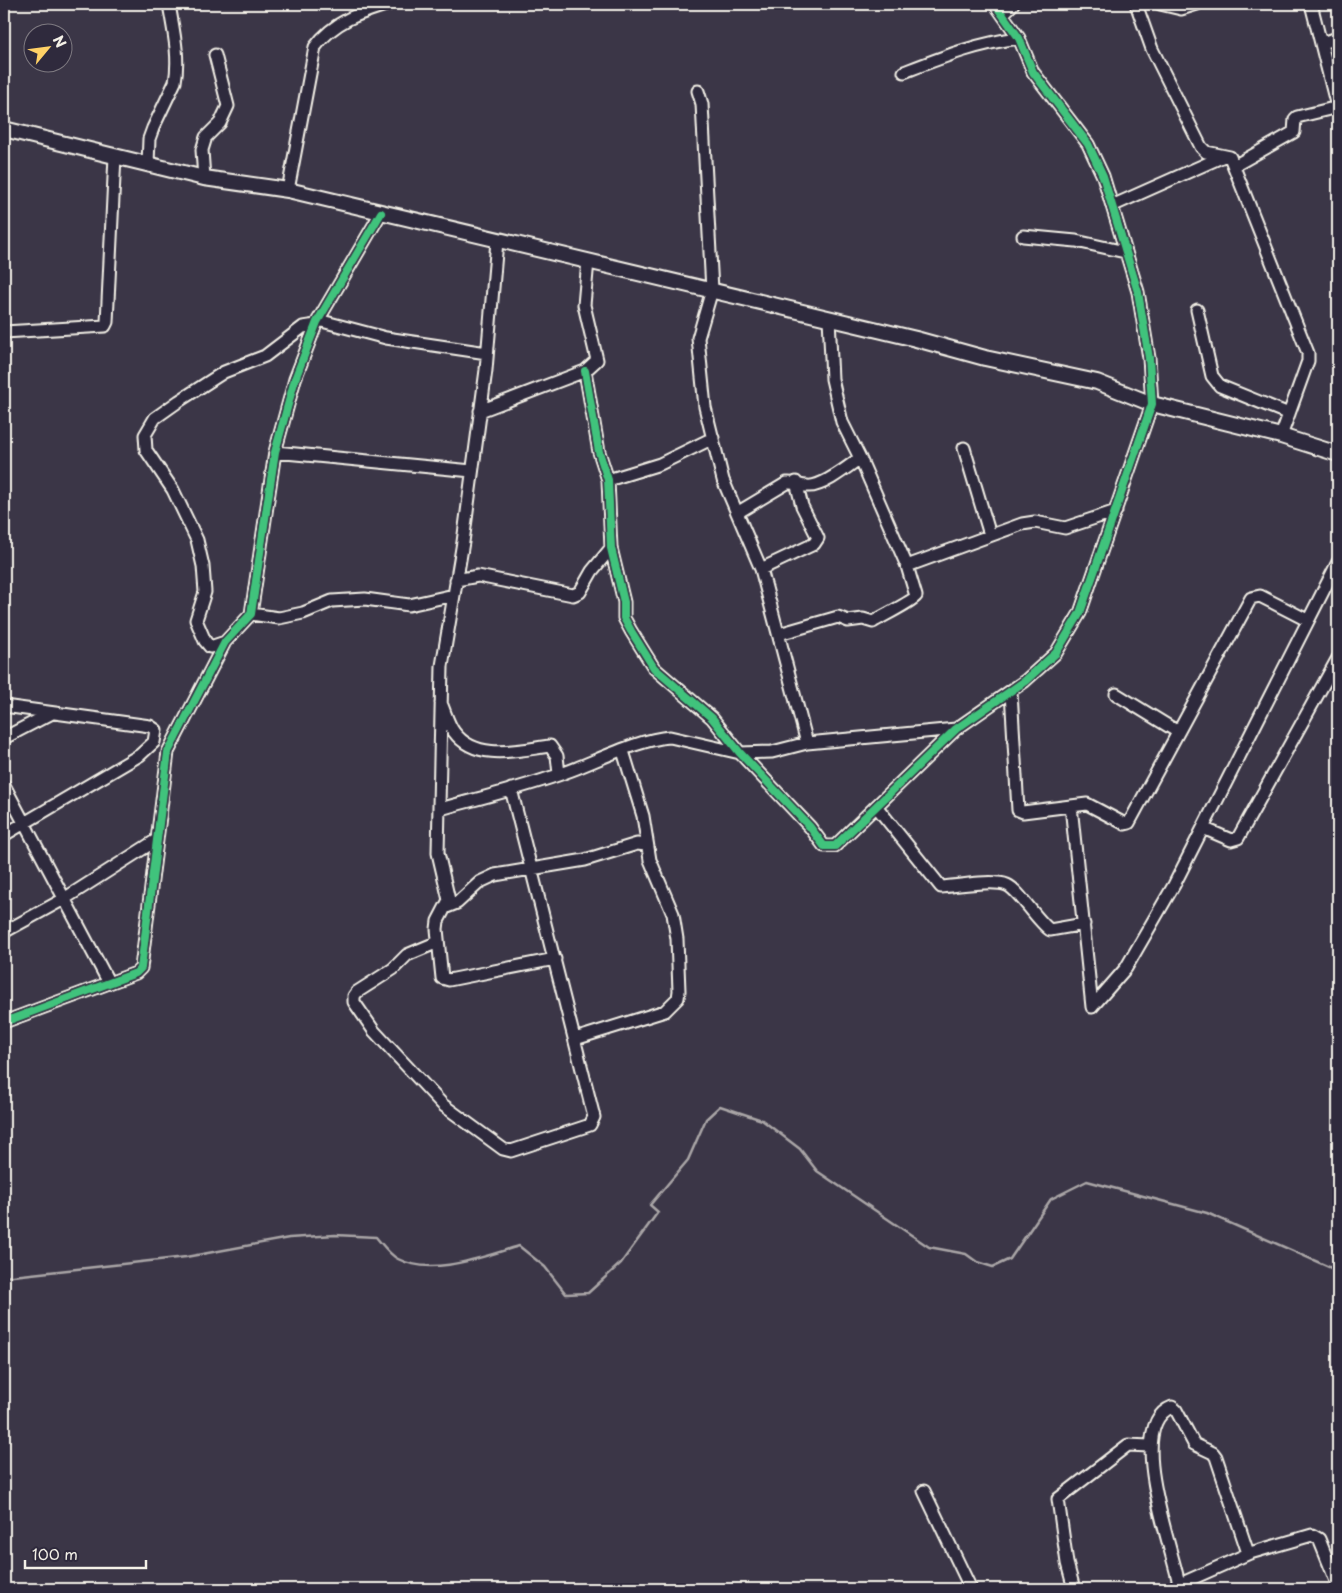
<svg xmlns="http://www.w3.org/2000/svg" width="1342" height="1593" font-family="'Playpen Sans',sans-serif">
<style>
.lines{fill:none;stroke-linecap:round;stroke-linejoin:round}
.stream{stroke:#aaa6a7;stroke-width:2.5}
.minor-casing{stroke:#f4f1e8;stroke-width:15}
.major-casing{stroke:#f4f1e8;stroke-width:18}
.minor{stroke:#2f2a3d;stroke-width:11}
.major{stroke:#2f2a3d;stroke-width:14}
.cycleway-casing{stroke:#2f2a3d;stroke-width:11}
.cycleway{stroke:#40c37c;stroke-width:8}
</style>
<rect width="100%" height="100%" fill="#3b3647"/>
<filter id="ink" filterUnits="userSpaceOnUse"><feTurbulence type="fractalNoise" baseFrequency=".02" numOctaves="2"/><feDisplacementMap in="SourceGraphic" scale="10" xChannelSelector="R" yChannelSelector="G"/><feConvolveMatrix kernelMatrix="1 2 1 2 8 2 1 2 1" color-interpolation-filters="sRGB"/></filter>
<g filter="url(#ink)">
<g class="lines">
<path class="stream" d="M 4,1277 L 186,1257 L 289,1238 L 335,1235 L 376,1237 C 382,1244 390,1255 398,1259 C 433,1277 484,1256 519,1246 L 545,1267 L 566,1294 L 588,1293 L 621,1263 L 658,1212 L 650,1205 L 688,1160 L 706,1119 L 720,1106 L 762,1120 L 800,1149 L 817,1171 L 929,1247 L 966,1254 L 977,1262 L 993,1267 L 1010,1259 L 1051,1199 L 1087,1181 L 1207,1213 L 1338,1271"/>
<defs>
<path id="minor" d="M 1136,4 L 1152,49 L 1201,147 L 1206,152 L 1230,157 L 1308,353 L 1308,361 L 1281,436
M 1160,4 L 1181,9 L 1197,4
M 1311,4 L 1338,111
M 1003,14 L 1013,4
M 1321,43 L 1338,38
M 904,72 C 943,57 978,43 1019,38
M 698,91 L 702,104 L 712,290 L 698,338 L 705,407 L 723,480 L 761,569 L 807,743
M 148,164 L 149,139 L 153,128 L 175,82 C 180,56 173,29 169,4
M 1234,166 L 1294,132 L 1295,119 L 1297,117 L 1338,107
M 204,178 L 202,150 L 206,137 L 220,123 L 228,106 L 215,55
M 288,190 L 315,47 C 334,21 360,13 389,4
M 1114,205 L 1224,156
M 1023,236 L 1076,241 L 1125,252
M 497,241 L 486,370 L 463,542 L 442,666 L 438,853 L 449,900 L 438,921 L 437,929 L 442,978 L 449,980 L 555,959
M 1197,310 L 1212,376 L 1220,386 L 1289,414
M 318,320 L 386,338 L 487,353
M 4,332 L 105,326 L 107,322 L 115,156
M 585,371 L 599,452 L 608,480 L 611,548 L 624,602 L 624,618 L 631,631 L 654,668 L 712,718 L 740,753 L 810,827 L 824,846 L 835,846 L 956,729 L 1025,681 L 1056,653 L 1080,613 L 1152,404 L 1149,358 L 1138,292 L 1103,176 L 1088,144 L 1033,72 L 1019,38 L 995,4
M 480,411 L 585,371 L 597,360 L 584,305 L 588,261
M 964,448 L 990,535
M 275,452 L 472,471
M 608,480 L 660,464 L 713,438
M 737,513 L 787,483 C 796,482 799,486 807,486 C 822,488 849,466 860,458
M 907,566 L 1022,524 L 1035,522 L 1065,528 L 1116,511
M 761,569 L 814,544 L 818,538 L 802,506 L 796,482
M 456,580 L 478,576 L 573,595 L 580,592 L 592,571 L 611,548
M 251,614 L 279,618 L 303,613 L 332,601 L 365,599 L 409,605 L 454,595
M 779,634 L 838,617 L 848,621 L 863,619 L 873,622 C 881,617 913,601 916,596 L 907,566 L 860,458 L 842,422 L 832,379 L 829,318
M 225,642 L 210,647 L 205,641 L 196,620 L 205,592 L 203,566 L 197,540 L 173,490 L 146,450 L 145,435 L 155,418 L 179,401 L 224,372 L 265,356 L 303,327 L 316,325
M 1011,692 L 1018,810 L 1023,812 L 1087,804 L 1125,824 L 1129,823 L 1251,598 L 1260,596 L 1307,620
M 1116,694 L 1178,732
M 441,703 C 445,712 448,724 454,732 C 476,762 519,750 550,746 L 557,756 L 559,774
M 4,706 L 150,726 L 156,730 L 154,742 L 140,755 L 4,835
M 4,738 L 52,713
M 4,785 L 109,983
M 876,806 L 941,887 C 957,886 993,879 1007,885 C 1019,890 1036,920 1050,930 L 1084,924
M 1071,806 L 1092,1007
M 440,809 C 480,798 522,788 561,774 C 593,763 638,739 670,737 L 740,753 L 772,752 L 807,743 L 956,729
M 1203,828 L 1231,840 L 1238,838 L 1338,658
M 447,907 L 457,903 L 480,882 L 495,875 L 585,860 L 637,844 L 646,845
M 4,932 L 64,899 L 155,841
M 438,942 L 407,955 L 393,969 L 357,992 L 354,996 L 354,1002 L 374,1031 L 443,1105 L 503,1149 L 511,1151 L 590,1125 L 594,1117 L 511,789
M 1092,1007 L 1126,968 L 1174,885 L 1338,562
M 4,1022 L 136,973 L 141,968 L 168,752 L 225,642 L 251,614 L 275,452 L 295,379 L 317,322 L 381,213
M 575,1039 L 665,1011 L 678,998 L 679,991 L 677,939 L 673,914 L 650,860 L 643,816 L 623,751
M 924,1491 L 971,1589
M 1180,1584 L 1250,1553 L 1312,1535 L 1319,1539 L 1338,1586
M 1074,1589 L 1067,1563 L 1058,1499 L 1128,1445 L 1149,1446
M 1180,1589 C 1175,1554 1123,1425 1172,1407 L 1176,1410 L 1194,1444 L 1213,1453 L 1216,1457 L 1247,1550 L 1250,1553"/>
<path id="major" d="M 4,129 L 204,178 L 288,190 L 916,339 L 985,358 L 1097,382 L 1152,404 L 1281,436 L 1338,454"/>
</defs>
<use href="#minor" class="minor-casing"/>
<use href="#major" class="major-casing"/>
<use href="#minor" class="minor"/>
<use href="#major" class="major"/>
<defs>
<path id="cycleway" d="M 585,371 L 599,452 L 608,480 L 611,548 L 624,602 L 624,618 L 631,631 L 654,668 L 712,718 L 740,753 L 810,827 L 824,846 L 835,846 L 956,729 L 1025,681 L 1056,653 L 1080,613 L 1152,404 L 1149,358 L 1138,292 L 1103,176 L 1088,144 L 1033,72 L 1019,38 L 995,4
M 4,1022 L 136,973 L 141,968 L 168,752 L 225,642 L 251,614 L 275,452 L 295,379 L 317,322 L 381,213"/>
</defs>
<use href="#cycleway" class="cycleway-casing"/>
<use href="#cycleway" class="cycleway"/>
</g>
</g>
<rect width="1342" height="1593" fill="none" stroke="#2f2a3d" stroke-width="20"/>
<rect x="10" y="10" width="1322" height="1573" fill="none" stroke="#f4f1e8" stroke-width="2" filter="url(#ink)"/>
<g transform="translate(48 48) rotate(61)"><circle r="24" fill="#2f2a3d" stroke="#7e7a81"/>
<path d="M0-4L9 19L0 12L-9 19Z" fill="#ffd166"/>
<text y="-8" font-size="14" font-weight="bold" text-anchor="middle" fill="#f4f1e8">N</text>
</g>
<path d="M25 1560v8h121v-8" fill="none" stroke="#f4f1e8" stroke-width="2.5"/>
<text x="32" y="1560" font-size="15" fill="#f4f1e8" stroke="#2f2a3d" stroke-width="4" paint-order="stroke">100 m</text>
</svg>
